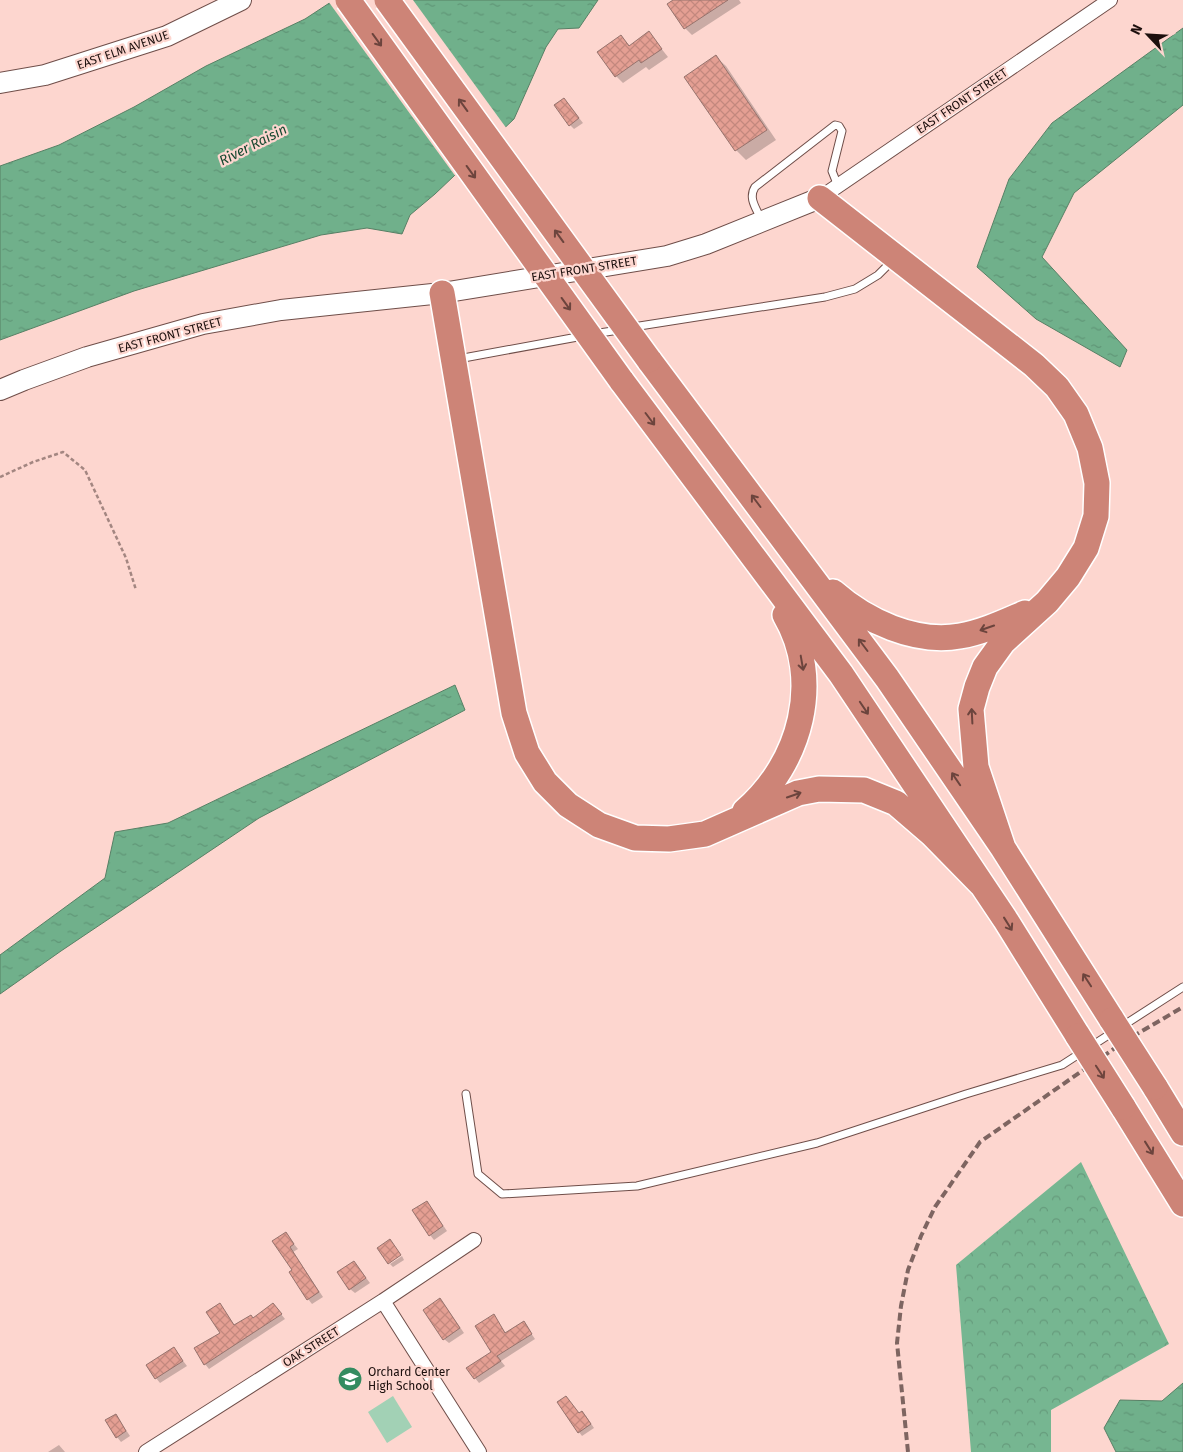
<svg xmlns="http://www.w3.org/2000/svg" width="1183" height="1452" font-family="'Fira Sans',sans-serif">
<style>
.forest{fill:url(#forest-crowns)}
.pitch{fill:#a2d1b5}
.water{fill:url(#water-ripples);stroke:#578065}
.pier{fill:#fdd6cf}
.shadow{fill:#0003}
.building{fill:url(#building-cross-hatch);stroke:#96736d}
.lines{fill:none;stroke-linecap:round;stroke-linejoin:round}
.lane-casing{stroke:#6f4e49;stroke-width:9}
.street-casing{stroke:#6f4e49;stroke-width:16}
.secondary-casing{stroke:#6f4e49;stroke-width:22}
.highway-casing{stroke:#fff;stroke-width:28}
.path{stroke:#a38681;stroke-width:2.5;stroke-dasharray:4 2.5;stroke-linecap:butt}
.lane{stroke:#fff;stroke-width:7}
.street{stroke:#fff;stroke-width:14}
.secondary{stroke:#fff;stroke-width:20}
.highway{stroke:#cd8477;stroke-width:25}
.rail{stroke:#7e6561;stroke-width:4;stroke-dasharray:8 4;stroke-linecap:butt}
.highway-bridge-casing{stroke:#fff;stroke-width:28;stroke-linecap:butt}
.highway-bridge{stroke:#cd8477;stroke-width:25}
.oneway{stroke:#6c443d}
.labels{text-anchor:middle;dominant-baseline:central;stroke-width:4.5;stroke-linejoin:round;paint-order:stroke}
.street-label{font-size:12px;fill:#1c0f0d;stroke:#fdd6cf}
.poi-label{font-size:12px;fill:#1c0f0d;stroke:#fdd6cf;text-anchor:start}
.water-label{font-size:14px;font-style:italic;fill:#174930;stroke:#fdd6cf}
</style>
<defs>
<pattern id="forest-crowns" width="20" height="18" patternUnits="userSpaceOnUse" patternTransform="scale(1.25)"><rect width="20" height="18" fill="#76b691"/><path d="M2 6a3 3 0 1 1 6 0M12 15a3 3 0 1 1 6 0" fill="none" stroke="#669b7c"/></pattern>
<pattern id="water-ripples" width="26" height="14" patternUnits="userSpaceOnUse" patternTransform="scale(1.25)"><rect width="26" height="14" fill="#70b08b"/><path d="M2 4q2-2 4 0t4 0M15 11q2-2 4 0t4 0" fill="none" stroke="#609677"/></pattern>
<pattern id="building-cross-hatch" width="8" height="8" patternUnits="userSpaceOnUse" patternTransform="scale(1.25)"><rect width="8" height="8" fill="#e49f93"/><path d="M0 0l8 8M0 8l8-8" fill="none" stroke="#c3887e"/></pattern>
</defs>
<rect width="100%" height="100%" fill="#fdd6cf"/>
<path class="forest" d="M 1081,1162 L 1169,1344 L 1051,1410 L 1051,1452 L 971,1452 L 956,1265 Z"/>
<path class="pitch" d="M 393,1396 L 412,1427 L 387,1443 L 368,1412 Z"/>
<path class="water" d="M 334,0 L 598,0 L 579,28 L 558,29 L 546,47 L 514,119 L 435,194 L 410,215 L 402,234 L 367,228 L 321,235 L 134,291 L 0,340 L 0,166 L 59,145 L 134,107 L 206,66 L 305,19 Z
M 1183,28 L 1183,105 L 1074,193 L 1042,257 L 1127,350 L 1120,367 L 1036,319 L 977,267 L 1009,179 L 1052,123 Z
M 455,685 L 465,710 L 259,818 L 61,951 L 0,994 L 0,955 L 105,878 L 115,832 L 168,823 Z
M 1183,1383 L 1183,1452 L 1116,1452 L 1104,1428 L 1120,1400 L 1162,1401 Z"/>
<path class="pier" d="M 329,0 L 413,0 L 507,129 L 456,177 L 328,1 Z"/>
<path class="shadow" d="M 675,0 L 739,0 L 741,3 L 692,35 L 685,28 L 669,4 Z
M 649,33 L 668,57 L 649,70 L 646,67 L 623,83 L 616,76 L 621,36 L 630,46 Z
M 716,57 L 726,66 L 776,140 L 746,160 L 736,150 Z
M 568,104 L 583,123 L 574,129 L 570,125 Z
M 427,1202 L 447,1231 L 434,1240 L 430,1235 Z
M 286,1234 L 298,1249 L 293,1252 L 323,1297 L 312,1304 L 308,1299 L 294,1270 Z
M 402,1256 L 404,1260 L 393,1267 L 390,1264 Z
M 354,1262 L 370,1283 L 355,1293 L 350,1289 Z
M 219,1304 L 235,1326 L 253,1319 L 273,1304 L 285,1319 L 209,1369 L 205,1364 L 221,1334 Z
M 444,1304 L 464,1333 L 449,1343 L 444,1339 Z
M 493,1316 L 506,1333 L 524,1323 L 535,1339 L 501,1361 L 505,1366 L 479,1383 L 475,1378 L 493,1352 Z
M 174,1349 L 187,1366 L 160,1383 L 156,1378 Z
M 566,1397 L 579,1414 L 586,1416 L 594,1428 L 582,1436 L 579,1432 Z
M 116,1415 L 130,1436 L 121,1442 L 117,1437 Z
M 59,1445 L 65,1452 L 48,1452 Z"/>
<path class="building" d="M 673,0 L 728,0 L 684,29 L 667,4 Z
M 649,31 L 662,49 L 641,63 L 639,60 L 615,77 L 597,52 L 621,35 L 629,46 Z
M 716,55 L 767,130 L 735,151 L 684,77 Z
M 564,98 L 579,118 L 569,126 L 554,105 Z
M 427,1201 L 443,1226 L 429,1236 L 412,1210 Z
M 286,1232 L 294,1244 L 290,1247 L 319,1292 L 307,1300 L 289,1272 L 292,1270 L 272,1241 Z
M 390,1239 L 401,1255 L 388,1264 L 377,1248 Z
M 354,1261 L 366,1278 L 349,1290 L 337,1272 Z
M 440,1298 L 460,1328 L 443,1340 L 423,1310 Z
M 220,1303 L 234,1325 L 251,1315 L 253,1318 L 273,1303 L 282,1314 L 204,1365 L 194,1348 L 220,1333 L 206,1312 Z
M 494,1314 L 505,1333 L 524,1321 L 532,1334 L 497,1356 L 501,1361 L 474,1379 L 466,1368 L 491,1352 L 475,1326 Z
M 174,1347 L 183,1361 L 155,1379 L 146,1365 Z
M 566,1396 L 579,1413 L 582,1411 L 591,1424 L 578,1433 L 557,1402 Z
M 116,1414 L 126,1431 L 116,1438 L 105,1420 Z"/>
<g class="lines">
<defs>
<path id="lane" d="M 761,219 C 756,208 748,198 755,187 L 835,125 L 839,126 L 842,131 L 832,171 L 838,186
M 633,327 L 825,297 L 855,289 L 878,275 L 893,260
M 593,334 L 619,330
M 458,359 L 583,336
M 466,1094 L 478,1174 L 502,1194 L 637,1186 L 817,1143 L 966,1094 L 1062,1065 L 1183,987"/>
<path id="street" d="M 820,198 L 1110,0
M 383,1301 L 479,1452
M 146,1452 L 383,1301 L 474,1240"/>
<path id="secondary" d="M 0,83 L 45,75 L 167,36 L 241,0
M 0,390 L 24,380 L 87,357 L 203,324 L 281,310 L 442,293 L 667,256 L 706,244 L 820,198"/>
<path id="highway" d="M 820,198 L 1034,365 L 1057,387 L 1076,414 L 1090,448 L 1097,483 L 1096,516 L 1086,548 L 1068,577 L 1047,602 L 1003,642 L 985,667 L 977,687 L 971,709 L 976,767 L 1003,848
M 442,293 L 514,713 L 527,753 L 545,782 L 568,805 L 599,825 L 635,838 L 669,839 L 705,834 L 798,793 L 819,789 L 864,790 L 896,803 L 932,834 L 981,884
M 649,360 L 887,678 L 1003,848 L 1112,1020
M 621,380 L 841,674 L 1005,919 L 1078,1036
M 833,592 C 866,621 915,644 960,636 C 983,632 1004,622 1025,613
M 745,811 C 801,763 823,680 785,615
M 1155,1087 L 1183,1133
M 1123,1107 L 1183,1204"/>
</defs>
<use href="#lane" class="lane-casing"/>
<use href="#street" class="street-casing"/>
<use href="#secondary" class="secondary-casing"/>
<use href="#highway" class="highway-casing"/>
<path class="path" d="M 0,477 L 33,462 L 63,452 L 85,470 L 126,558 L 136,590"/>
<use href="#lane" class="lane"/>
<use href="#street" class="street"/>
<use href="#secondary" class="secondary"/>
<use href="#highway" class="highway"/>
<path class="rail" d="M 908,1452 L 897,1343 L 901,1306 L 908,1270 L 921,1236 L 935,1207 L 980,1142 L 1125,1041 L 1183,1007"/>
<defs>
<path id="highway-bridge" d="M 348,0 L 621,380
M 387,0 L 649,360
M 1112,1020 L 1155,1087
M 1078,1036 L 1123,1107"/>
</defs>
<use href="#highway-bridge" class="highway-bridge-casing"/>
<use href="#highway-bridge" class="highway-bridge"/>
</g>
<defs><path id="oneway-shaft" d="M-6 0H5M1.5-3L5.5 0L1.5 3" fill="none" stroke-width="1.6" stroke-linecap="round" stroke-linejoin="round" transform="scale(1.25)"/></defs>
<g class="oneway">
<use href="#oneway-shaft" transform="translate(377 40) rotate(54)"/>
<use href="#oneway-shaft" transform="translate(463 105) rotate(-126)"/>
<use href="#oneway-shaft" transform="translate(471 172) rotate(54)"/>
<use href="#oneway-shaft" transform="translate(559 236) rotate(-126)"/>
<use href="#oneway-shaft" transform="translate(566 304) rotate(54)"/>
<use href="#oneway-shaft" transform="translate(650 419) rotate(53)"/>
<use href="#oneway-shaft" transform="translate(756 501) rotate(-127)"/>
<use href="#oneway-shaft" transform="translate(987 628) rotate(161)"/>
<use href="#oneway-shaft" transform="translate(863 645) rotate(-127)"/>
<use href="#oneway-shaft" transform="translate(802 663) rotate(80)"/>
<use href="#oneway-shaft" transform="translate(864 708) rotate(56)"/>
<use href="#oneway-shaft" transform="translate(972 716) rotate(-93)"/>
<use href="#oneway-shaft" transform="translate(956 779) rotate(-124)"/>
<use href="#oneway-shaft" transform="translate(794 795) rotate(-19)"/>
<use href="#oneway-shaft" transform="translate(1008 924) rotate(58)"/>
<use href="#oneway-shaft" transform="translate(1087 980) rotate(-123)"/>
<use href="#oneway-shaft" transform="translate(1100 1072) rotate(57)"/>
<use href="#oneway-shaft" transform="translate(1149 1148) rotate(58)"/>
</g>
<defs>
<symbol id="school-disc" viewBox="-11 -11 22 22"><circle r="9.5" fill="#348b60" stroke="#fdd6cf"/><path d="M0-5L7-2L0 1L-7-2ZM-4 1L0 2.5L4 1V4Q0 6-4 4Z" fill="#fff"/></symbol>
</defs>
<g fill-rule="evenodd">
<use href="#school-disc" x="336" y="1365" width="28" height="28"/>
</g>
<g class="labels">
<g class="street-label">
<text transform="translate(123 50) rotate(-19)">EAST ELM AVENUE</text>
<text transform="translate(962 101) rotate(-34)">EAST FRONT STREET</text>
<text transform="translate(584 269) rotate(-9)">EAST FRONT STREET</text>
<text transform="translate(170 335) rotate(-15)">EAST FRONT STREET</text>
<text transform="translate(311 1347) rotate(-32)">OAK STREET</text>
</g>
<g class="poi-label">
<text x="368" y="1372">Orchard Center<tspan x="368" dy="14">High School</tspan></text>
</g>
<g class="water-label">
<text transform="translate(253 145) rotate(-27)">River Raisin</text>
</g>
</g>
<g transform="translate(1148 35) rotate(295)" stroke="#fdd6cf" stroke-width="4" paint-order="stroke">
<path d="M0-4L9 19L0 12L-9 19Z" fill="#1c0f0d"/>
<text y="-8" font-size="14" font-weight="bold" text-anchor="middle" fill="#1c0f0d">N</text>
</g>
</svg>
